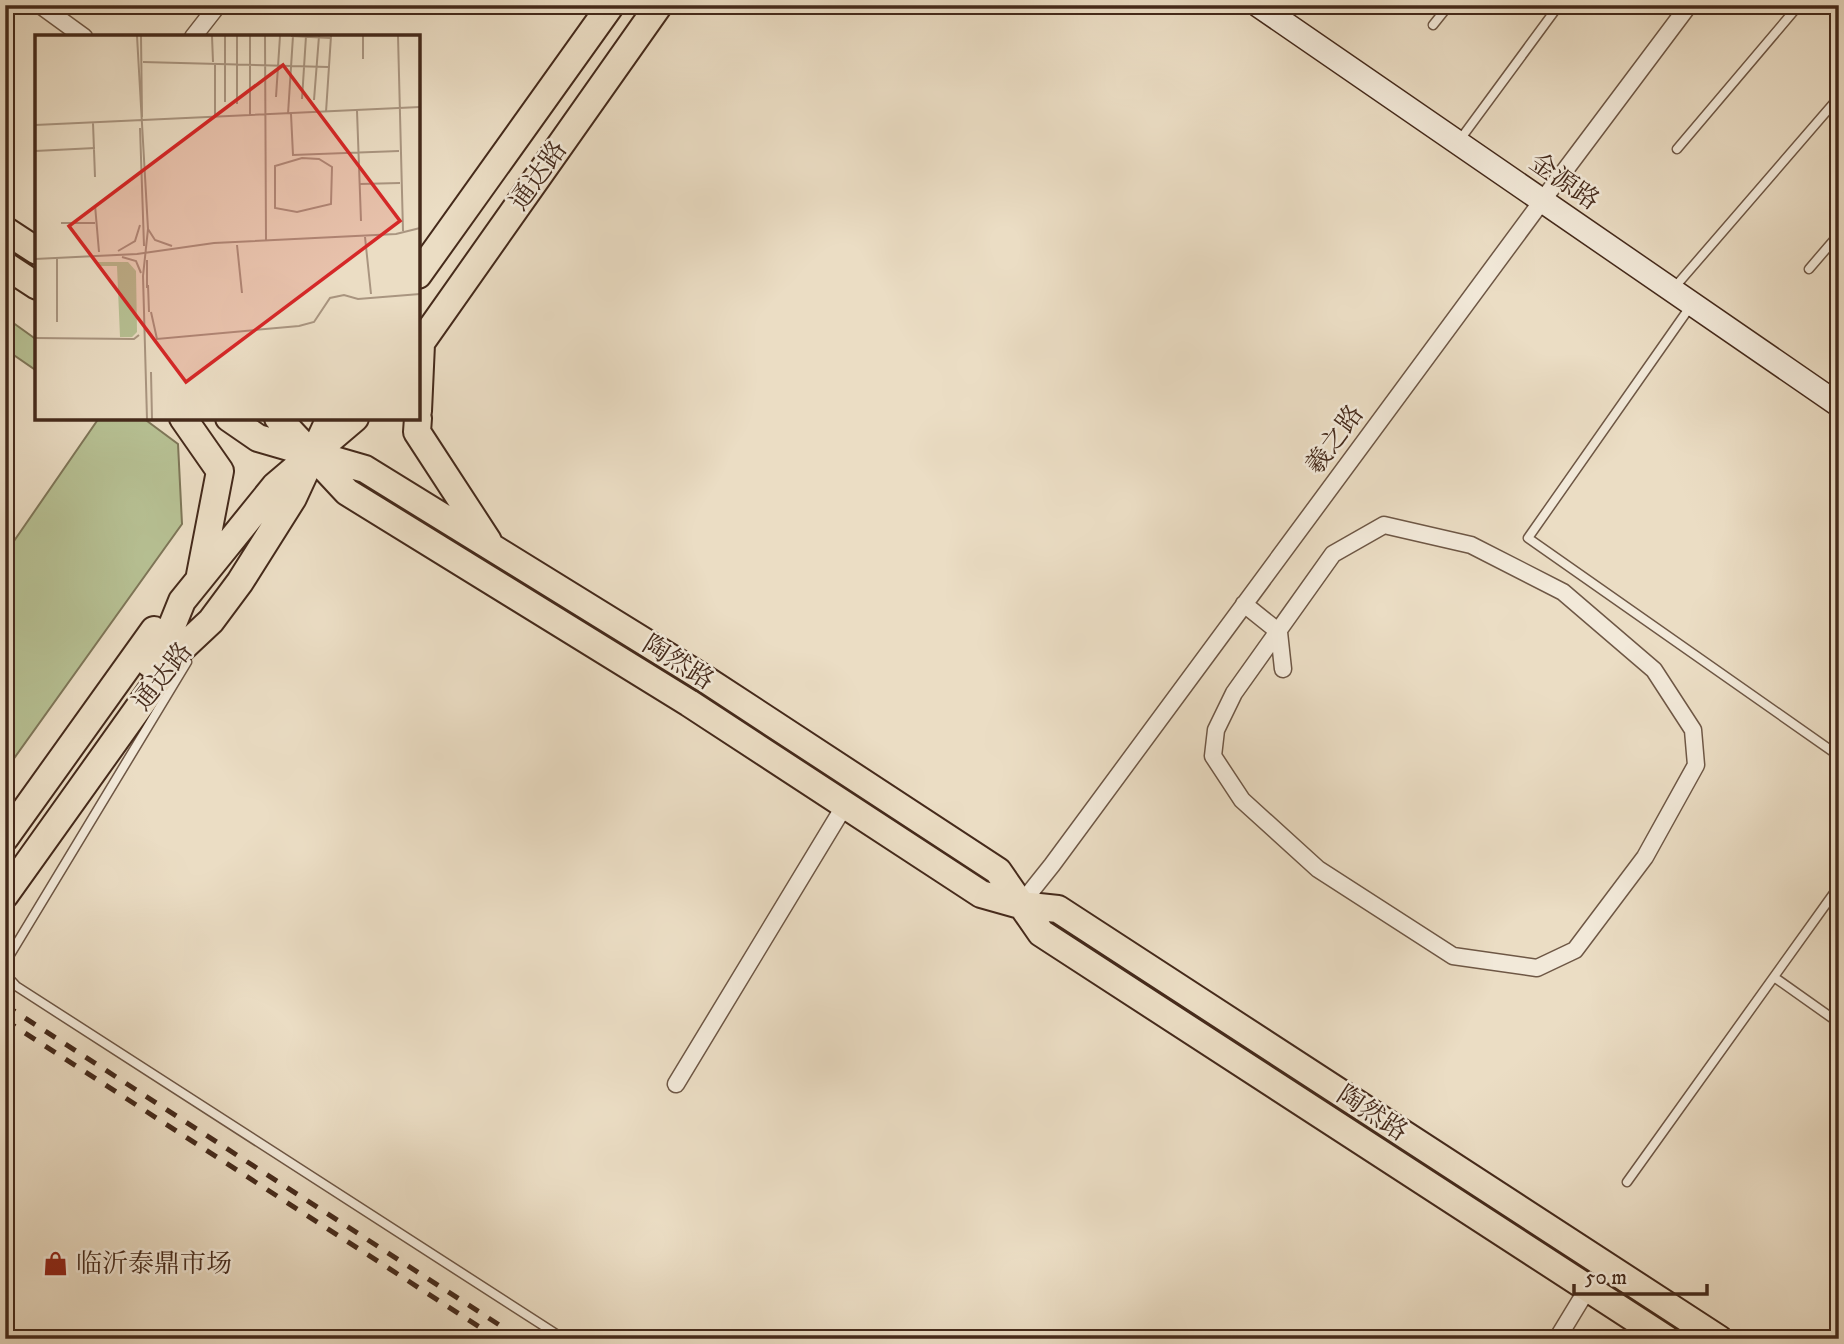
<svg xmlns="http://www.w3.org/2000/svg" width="1844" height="1344" font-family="'IM FELL DW Pica','Noto Serif SC',serif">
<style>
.green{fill:#b7c194;stroke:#7e7658;stroke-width:2}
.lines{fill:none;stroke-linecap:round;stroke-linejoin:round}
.lane-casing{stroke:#6e5745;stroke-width:11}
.street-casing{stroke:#6e5745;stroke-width:19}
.secondary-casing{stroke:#452a1b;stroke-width:26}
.primary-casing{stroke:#452a1b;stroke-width:30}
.lane{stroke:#f2e9d9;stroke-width:8}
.street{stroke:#f2e9d9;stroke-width:16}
.secondary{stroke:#f2e9d9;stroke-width:23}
.primary{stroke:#ebddc4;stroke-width:26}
.rail{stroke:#452a1b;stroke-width:5;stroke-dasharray:12 12;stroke-linecap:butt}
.labels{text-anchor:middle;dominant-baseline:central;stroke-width:5;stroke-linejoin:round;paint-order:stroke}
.street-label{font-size:26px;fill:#452a1b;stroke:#f2e9d9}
.poi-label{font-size:26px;fill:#452a1b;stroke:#f2e9d9;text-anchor:start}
.inset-road{fill:none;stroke:#a99580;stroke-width:2}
.view{fill:#d62828;fill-opacity:0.15;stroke:#d62828;stroke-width:3.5}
.inset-edge{fill:none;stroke:#452a1b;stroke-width:3.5}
</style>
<rect width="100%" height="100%" fill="#ebddc4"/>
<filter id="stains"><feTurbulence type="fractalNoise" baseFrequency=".00286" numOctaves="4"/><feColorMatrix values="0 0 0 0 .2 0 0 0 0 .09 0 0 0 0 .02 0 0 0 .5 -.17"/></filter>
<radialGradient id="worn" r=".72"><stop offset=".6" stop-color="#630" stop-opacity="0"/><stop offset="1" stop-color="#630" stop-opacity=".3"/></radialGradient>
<path class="green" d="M 5,317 L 37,340 L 37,371 L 5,349 Z
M 99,418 L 143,418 L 178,444 L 182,524 L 5,771 L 5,554 Z"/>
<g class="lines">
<defs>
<path id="lane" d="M 1433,25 L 1449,5
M 1459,141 L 1559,5
M 1677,149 L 1799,5
M 1809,269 L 1839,234
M 1674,288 L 1839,97
M 1690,307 L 1528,538 L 1839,756
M 5,963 L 187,662
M 5,974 L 16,986 L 564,1339
M 1774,977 L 1839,1023
M 1627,1182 L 1839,886"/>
<path id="street" d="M 40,5 L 84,37
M 193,37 L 218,5
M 1384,525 L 1471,545 L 1563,592 L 1654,670 L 1693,730 L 1696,765 L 1645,857 L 1575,950 L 1537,968 L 1453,956 L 1318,869 L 1242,800 L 1213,756 L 1216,730 L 1234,693 L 1333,554 Z
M 1244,604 L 1279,632 L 1283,669
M 1020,905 L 1052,865 L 1542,201 L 1689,5
M 676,1084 L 845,805
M 1557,1339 L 1588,1288"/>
<path id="secondary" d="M 1258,5 L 1839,405"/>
<path id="primary" d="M 5,230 L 37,251
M 5,265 L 37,286
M 418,275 L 611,5
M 418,347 L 659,5
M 418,411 L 421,344
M 183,418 L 220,471 L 200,575
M 229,418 L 258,438 L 365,469 L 705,679 L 998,871 L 1041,933 L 1666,1339
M 278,418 L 347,492 L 689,703 L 981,894 L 1020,905 L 1058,909 L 1719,1339
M 418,418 L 417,432 L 488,541
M 150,664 L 165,643 L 182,601 L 275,486 L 355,418
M 5,838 L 154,630
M 5,895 L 179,651 L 211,621 L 240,582 L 293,498 L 330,418"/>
</defs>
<use href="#lane" class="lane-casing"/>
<use href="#street" class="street-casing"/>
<use href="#secondary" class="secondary-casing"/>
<use href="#primary" class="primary-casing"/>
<use href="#lane" class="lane"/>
<use href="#street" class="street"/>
<use href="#secondary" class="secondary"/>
<use href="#primary" class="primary"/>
<path class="rail" d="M 5,1005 L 521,1339
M 5,1020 L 498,1339"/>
</g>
<defs>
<symbol id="shop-bare" viewBox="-9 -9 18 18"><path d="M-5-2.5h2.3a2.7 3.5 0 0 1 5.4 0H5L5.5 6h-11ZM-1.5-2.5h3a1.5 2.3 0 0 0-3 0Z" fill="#8f2418" stroke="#f2e9d9" stroke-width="2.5" paint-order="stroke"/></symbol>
</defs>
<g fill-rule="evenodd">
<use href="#shop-bare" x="38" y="1246" width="35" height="35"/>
</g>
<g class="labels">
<g class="street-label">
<text transform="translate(539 176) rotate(-55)">通达路</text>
<text transform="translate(1564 182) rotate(35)">金源路</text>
<text transform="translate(1335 440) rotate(-54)">羲之路</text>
<text transform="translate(678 663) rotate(32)">陶然路</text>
<text transform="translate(163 677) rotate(-52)">通达路</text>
<text transform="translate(1372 1114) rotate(33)">陶然路</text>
</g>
<g class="poi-label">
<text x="76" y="1264">临沂泰鼎市场</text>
</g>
</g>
<g transform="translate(35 35)">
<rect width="385" height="385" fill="#ebddc4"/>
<path d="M 62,227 L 93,227 L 101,236 L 102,297 L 97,302 L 85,302 L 82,231 L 62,231 Z" fill="#b7c194"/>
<path class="inset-road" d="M 102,1 L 113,194 L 108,241 L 112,384M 106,1 L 107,82M 177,1 L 178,27M 190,1 L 190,67M 215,1 L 215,80M 230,1 L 231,205M 256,1 L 296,3M 328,1 L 328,24M 363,1 L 368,196M 108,27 L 293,32M 180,28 L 180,82M 241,62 L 245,1M 267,64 L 271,1M 279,65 L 284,1M 202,69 L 202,1M 322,76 L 326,186M 291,77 L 296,1M 253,79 L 258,1M 256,79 L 258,120 L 364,116M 58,88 L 60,142M 0,90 L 385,72M 105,93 L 109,211M 0,116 L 60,113M 267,123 L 284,124 L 297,132 L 296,169 L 262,177 L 240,173 L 240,131 ZM 325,149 L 365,148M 60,170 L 64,217M 26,188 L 60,188M 113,194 L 120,205 L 137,211M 330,202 L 336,259M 202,210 L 207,258M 83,216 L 100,206 L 105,190M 87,222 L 101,226 L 106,238M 22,223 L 22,287M 0,224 L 102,219 L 179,208 L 361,199 L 385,193M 112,225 L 112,253M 113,250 L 114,277M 116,277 L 122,304 L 264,291 L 279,287 L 295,263 L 309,260 L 323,264 L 385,259M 0,303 L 99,304 L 104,300M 116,337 L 117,384"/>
<path class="view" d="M 248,30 L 365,186 L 151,347 L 34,191 Z"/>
<rect width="385" height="385" class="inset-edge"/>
</g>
<rect width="1844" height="1344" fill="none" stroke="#ebddc4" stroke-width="28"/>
<rect x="7" y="7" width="1830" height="1330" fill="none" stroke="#452a1b" stroke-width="3.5"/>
<rect x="14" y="14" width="1816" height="1316" fill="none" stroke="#452a1b" stroke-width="2"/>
<path d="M1574 1284v10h133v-10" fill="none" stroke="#452a1b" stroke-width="3.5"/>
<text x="1585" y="1284" font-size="21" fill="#452a1b" stroke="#f2e9d9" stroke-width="5" paint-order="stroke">50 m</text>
<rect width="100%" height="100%" filter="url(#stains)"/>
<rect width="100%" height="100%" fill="url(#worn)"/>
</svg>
